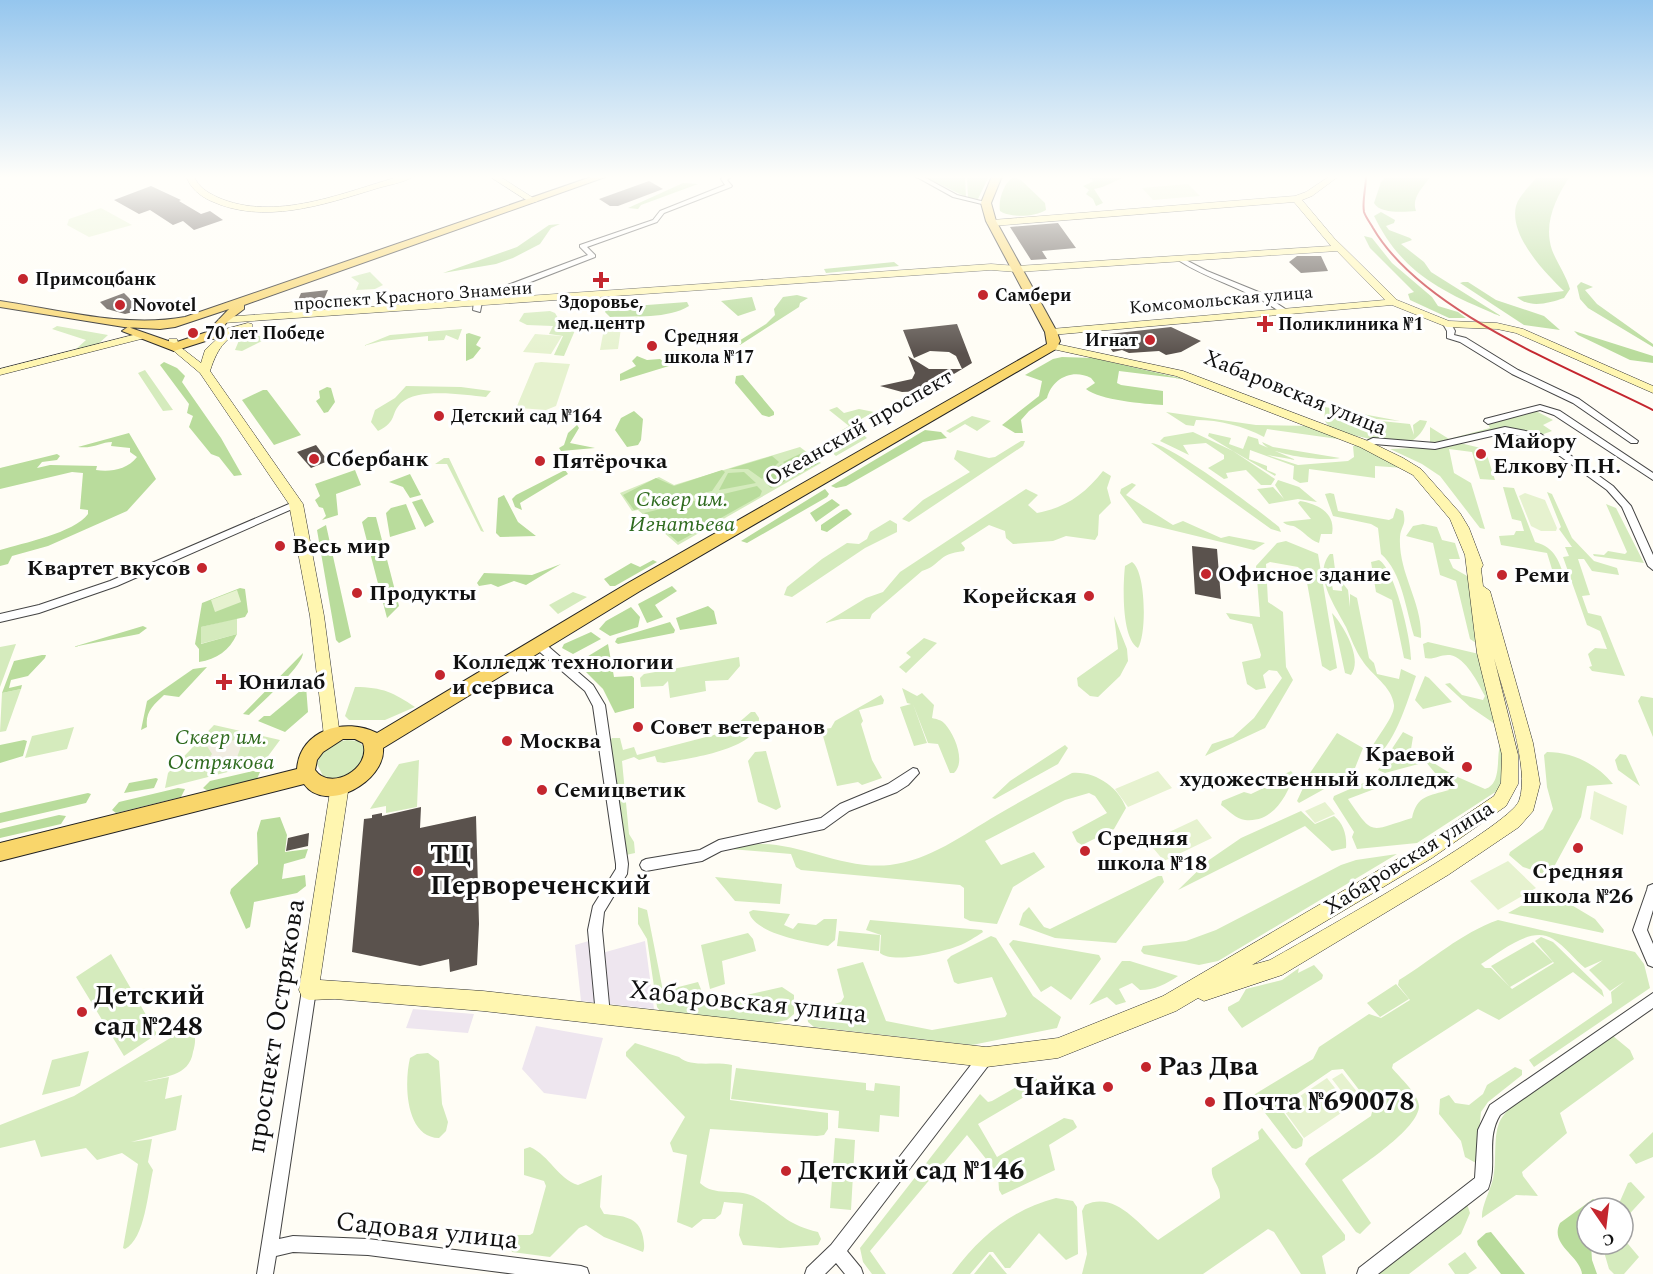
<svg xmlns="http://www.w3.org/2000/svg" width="1653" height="1274" font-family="Spectral,serif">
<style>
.industrial{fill:#eee6ef}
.green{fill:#d5ebbd}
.forest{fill:#b9dc9c}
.pitch{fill:#e6f2cf}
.plaza{fill:#f1ede2}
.building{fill:#5a524d}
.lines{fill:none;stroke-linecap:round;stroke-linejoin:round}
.street-casing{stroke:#444;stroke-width:2}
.secondary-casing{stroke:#333;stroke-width:1}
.primary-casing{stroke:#222;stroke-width:2}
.street{fill:#fff;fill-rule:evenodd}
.secondary{fill:#fff6b0;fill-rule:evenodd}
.primary{fill:#f9d66b;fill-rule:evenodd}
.rail{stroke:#c4262e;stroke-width:2}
.poi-dot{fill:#c4262e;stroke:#fff;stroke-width:2}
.labels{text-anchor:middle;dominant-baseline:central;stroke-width:6;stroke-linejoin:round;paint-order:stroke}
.far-poi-label{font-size:18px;font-weight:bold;fill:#111;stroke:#fff;text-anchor:start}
.far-street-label{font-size:18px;fill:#111;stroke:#fff}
.street-label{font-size:22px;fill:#111;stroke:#fff}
.poi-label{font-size:22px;font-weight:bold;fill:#111;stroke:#fff;text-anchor:start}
.park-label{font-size:22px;font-style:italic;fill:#2f6b1f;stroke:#fff}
.near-poi-label{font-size:27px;font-weight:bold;fill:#111;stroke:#fff;text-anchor:start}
.near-street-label{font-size:27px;fill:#111;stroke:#fff}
</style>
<rect width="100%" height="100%" fill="#fffdf5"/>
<path class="industrial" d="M 592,940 L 595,955 L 645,941 L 654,1009 L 581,1001 L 575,945 Z
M 413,1009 L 474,1014 L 468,1033 L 406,1028 Z
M 536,1026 L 603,1038 L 586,1099 L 544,1093 L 522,1069 Z"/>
<path class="green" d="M 370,272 L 383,285 L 375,289 L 356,290 L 359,283 L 351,277 Z
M 550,311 L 555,313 L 558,318 L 578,318 L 579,321 L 564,356 L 554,355 L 563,336 L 549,334 L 553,326 L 527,325 L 519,321 L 524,313 Z
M 57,326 L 108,335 L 96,346 L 75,350 L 86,340 L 52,329 Z
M 462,329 L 458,340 L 446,335 L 444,340 L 428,341 L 428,336 L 382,341 L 363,346 L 390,335 Z
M 248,334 L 257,334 L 264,340 L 242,351 L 235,350 L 240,338 Z
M 145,370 L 173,410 L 163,411 L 138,373 Z
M 406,386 L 461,387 L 491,391 L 486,397 C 464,395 419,387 401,403 C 390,414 398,421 378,431 L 371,422 L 375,410 L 395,398 Z
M 837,407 L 844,413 L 859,409 L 874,412 L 852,424 L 867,438 L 836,456 L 829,450 L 849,437 L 842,430 L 849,426 L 829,410 Z
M 1325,407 L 1400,421 L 1342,416 L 1345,427 L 1342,417 L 1410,424 L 1414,435 L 1413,425 L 1420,420 L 1427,421 C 1425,428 1417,440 1409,442 C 1398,446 1336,434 1328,425 C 1323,421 1325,413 1325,407 Z
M 1536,411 L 1553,420 L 1543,425 L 1552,431 L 1541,435 L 1517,430 L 1430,443 L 1430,427 L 1449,439 L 1490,428 L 1487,422 Z
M 1166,412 L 1256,425 L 1312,426 L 1340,437 L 1338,439 L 1267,429 L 1264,437 C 1243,426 1220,420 1196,420 L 1194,426 L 1186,425 Z
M 972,416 L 991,421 L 977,431 L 965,424 L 950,433 L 946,431 Z
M 1193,432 L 1233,451 L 1275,479 L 1271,485 L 1261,485 L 1246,470 L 1226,473 L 1228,478 L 1224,479 L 1208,468 L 1224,459 L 1224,455 L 1206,443 L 1183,445 L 1189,455 L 1160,441 L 1164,437 Z
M 1209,433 L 1231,438 L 1229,444 L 1243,449 L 1248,436 L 1258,439 L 1259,444 L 1296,460 L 1267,455 L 1298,465 L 1348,461 L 1354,457 L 1353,446 L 1358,445 L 1405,468 L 1375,466 L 1375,478 L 1309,469 L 1308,482 L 1300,483 L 1293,479 L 1294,466 L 1250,450 L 1249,459 L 1267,466 L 1267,470 L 1276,474 L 1275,476 L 1208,436 Z
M 1021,441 L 1025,441 L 1023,446 L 909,522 L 902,519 L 923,500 L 970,472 L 954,459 L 957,450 L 989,458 L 995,457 Z
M 1262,442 L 1273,447 L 1340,458 C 1324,462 1267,455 1262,442 Z
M 1151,443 C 1171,444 1260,511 1279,527 L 1281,532 L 1271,529 Z
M 1460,443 L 1485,449 L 1495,480 L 1480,479 L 1472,452 L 1449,449 L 1454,473 L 1471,483 L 1485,529 L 1480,528 L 1440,476 L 1422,464 L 1390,449 L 1439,447 Z
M 800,447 L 821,463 L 678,545 L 638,510 L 632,511 L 620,493 L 659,477 L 674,485 Z
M 444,458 L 449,458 L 484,532 L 481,531 L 447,464 L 435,464 Z
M 1103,471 L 1111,476 L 1107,488 L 1111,503 L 1099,515 L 1098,535 L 1095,540 L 1066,536 L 1053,541 L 1013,544 L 1006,538 L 1005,531 L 989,525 L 961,543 L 965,548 L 964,551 C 936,554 942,565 922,571 L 872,614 L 870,619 L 841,619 L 825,623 L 866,598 L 883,592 L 900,572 L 1026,489 L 1038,495 L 1028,505 L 1037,513 C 1065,508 1085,494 1103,471 Z
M 1278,480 L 1299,487 L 1317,502 L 1298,499 L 1269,504 L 1257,489 L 1273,487 L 1284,499 L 1275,485 Z
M 1132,483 L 1136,485 L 1126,495 L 1173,525 L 1183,521 L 1221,538 L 1229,536 L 1265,543 L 1254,550 L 1143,523 L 1120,493 L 1121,489 Z
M 1503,487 L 1514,488 L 1535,542 C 1556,548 1559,561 1566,582 L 1555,579 L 1547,553 L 1501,545 L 1499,536 L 1514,535 L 1516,531 L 1524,531 L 1521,521 L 1512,519 Z
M 1547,492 L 1552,494 L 1572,538 L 1594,561 L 1617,568 L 1619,575 L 1592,571 L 1584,559 L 1578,559 L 1590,595 L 1582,596 L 1588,613 L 1601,616 L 1625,676 L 1592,671 L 1589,667 L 1592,666 L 1588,654 L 1595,648 L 1607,649 L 1600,631 L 1587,625 L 1563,557 L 1569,556 L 1565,547 L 1572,547 L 1559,529 L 1561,527 Z
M 1330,493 L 1334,494 L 1338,511 L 1389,520 L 1393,518 L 1396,508 L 1403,511 C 1407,526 1401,525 1400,537 C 1398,573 1423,603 1421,638 L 1414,636 C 1406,610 1402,572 1381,554 L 1378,528 L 1371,524 L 1333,516 L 1325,494 Z
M 1300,501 C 1318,504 1336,513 1332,534 L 1321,534 L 1319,543 C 1308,539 1306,533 1297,528 C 1292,524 1288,527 1283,522 L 1311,519 L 1298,503 Z
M 1606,504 L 1616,508 L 1644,563 L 1594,556 L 1593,554 L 1604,555 L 1608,551 L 1625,554 L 1627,552 Z
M 890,520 L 897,524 L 897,532 L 865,548 L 792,597 L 784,595 L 787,587 L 822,559 L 847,543 L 859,544 L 867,539 L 870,532 Z
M 1423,524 L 1437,527 L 1442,540 L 1455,543 L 1460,559 L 1449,559 L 1453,568 L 1469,577 L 1476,643 L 1470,639 L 1456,581 L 1440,575 L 1433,543 L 1406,536 L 1413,526 Z
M 1286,541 L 1318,554 L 1337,668 L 1330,671 L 1322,666 L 1306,577 L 1298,567 L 1270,562 L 1266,564 L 1268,602 L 1283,612 L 1286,667 L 1293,680 L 1265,728 L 1205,756 L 1212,744 L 1233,737 L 1254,718 L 1282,678 L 1277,671 L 1269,670 L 1263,675 L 1266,688 L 1256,690 L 1247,684 L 1242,662 L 1260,658 L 1261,655 L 1252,624 L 1230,619 L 1226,613 L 1260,617 L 1256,566 L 1277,543 Z
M 1330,554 L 1333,554 L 1336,577 L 1331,580 L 1333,590 L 1342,591 L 1341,581 L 1348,590 L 1350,607 L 1350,594 L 1357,598 L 1369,658 L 1374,663 L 1377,674 L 1399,679 L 1401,669 L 1416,676 C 1408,699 1394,750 1370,761 L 1367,757 C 1372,742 1395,718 1394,705 C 1392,686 1371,675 1362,660 C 1355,650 1351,638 1346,627 C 1336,607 1312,575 1330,554 Z
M 1379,560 C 1395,569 1412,642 1411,660 L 1404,658 L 1392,600 L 1376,592 L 1371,562 Z
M 1132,562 C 1146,571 1147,634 1138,648 C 1121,638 1123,585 1125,566 Z
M 573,592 L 587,597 L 558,614 L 549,605 Z
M 1332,613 C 1344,626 1363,659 1351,675 L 1345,673 Z
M 1114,616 L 1127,649 L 1128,661 L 1120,676 L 1098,697 L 1090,696 L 1078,686 L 1077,678 L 1118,649 Z
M 237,618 L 237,634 L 200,644 L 201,627 Z
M 924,638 L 937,643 L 906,673 L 899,667 L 911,657 L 906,653 Z
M 1428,642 L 1479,654 L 1495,724 L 1470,707 L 1445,684 L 1450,683 L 1462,695 L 1483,700 L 1485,696 C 1478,683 1466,658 1450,655 C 1441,654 1434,660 1425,658 L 1423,644 Z
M 16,644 L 0,687 L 0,647 Z
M 739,657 L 740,666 L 728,680 L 705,681 L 706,691 L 670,698 L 668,681 L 663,686 L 641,687 L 640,678 L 644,674 Z
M 1425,676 L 1429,678 L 1452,702 L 1423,709 L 1415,700 Z
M 355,687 C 383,687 394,693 415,707 L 385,720 L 349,720 L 345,716 Z
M 902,688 L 917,696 L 922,693 L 934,705 L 932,718 C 936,719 942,720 945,724 C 955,735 966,762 954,773 L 950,773 L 938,744 L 928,743 L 913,704 L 927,743 L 914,746 L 900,707 L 911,704 L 907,703 Z
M 21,689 L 6,731 L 0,732 L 2,693 Z
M 881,695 L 884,700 L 883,704 L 859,710 L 863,721 L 861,724 L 872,760 L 882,778 L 862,785 L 858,782 L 837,786 L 823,736 L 825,729 L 831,728 L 835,721 Z
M 1641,696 L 1653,698 L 1653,737 L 1638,701 Z
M 751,712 L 755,712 L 759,718 C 760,750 688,758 664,763 L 657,762 L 655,756 L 639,760 L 634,757 L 622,761 L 629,834 L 634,842 L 635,853 L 626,855 L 609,743 L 612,738 L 620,738 L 623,750 L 634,747 L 637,755 L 729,731 Z
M 214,725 L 280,740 L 263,763 L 165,788 L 168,773 Z
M 74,727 L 67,749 L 25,758 L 32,736 Z
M 1403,732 L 1413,737 L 1411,749 L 1453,775 L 1485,789 C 1502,784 1496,758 1500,745 L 1507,750 L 1500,789 L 1417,843 L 1357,849 L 1352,837 L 1354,832 L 1333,799 L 1334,796 L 1375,778 L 1386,781 L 1385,785 L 1348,799 C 1374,837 1369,831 1412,818 C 1417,795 1429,796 1449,790 L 1426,762 L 1385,773 L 1378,770 Z
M 1337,733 L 1363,748 L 1353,773 L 1299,803 L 1297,801 L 1310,773 Z
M 347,740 L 358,741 L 364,747 L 365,756 C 355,771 342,784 323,776 L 317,764 C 321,750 333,742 347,740 Z
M 1065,745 L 1068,748 L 1058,764 L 995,799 L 992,798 L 1010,781 Z
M 766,751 L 781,807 L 776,810 L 758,802 L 748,761 L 755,752 Z
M 1547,752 C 1572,752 1597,764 1613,784 L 1587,786 L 1581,817 L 1549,876 L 1523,867 L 1509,855 L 1510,852 L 1543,829 L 1553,809 L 1547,787 L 1544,755 Z
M 1620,754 L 1626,755 L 1640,786 L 1618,770 L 1615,760 Z
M 419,760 L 417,807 L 386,813 L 386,806 L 370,809 L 399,764 Z
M 1291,771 L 1294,775 C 1287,796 1273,823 1245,820 C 1236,819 1228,810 1221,805 L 1222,801 L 1244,792 L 1251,794 L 1272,784 L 1272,780 Z
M 1072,773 C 1096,771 1119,788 1126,808 L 1114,829 L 1082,845 L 1077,842 L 1072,832 L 1107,813 L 1095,796 L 1089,793 L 1065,800 L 985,841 L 1001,865 L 1034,852 L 1045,867 L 1013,887 L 997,924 L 970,921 L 964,918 L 964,888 L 960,885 L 801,870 L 796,867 L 791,854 L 730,849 C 785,830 833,871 890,865 C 930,860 963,835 997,815 C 1021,801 1047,787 1072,773 Z
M 1301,811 L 1315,824 L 1334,816 C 1344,824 1347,836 1346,848 L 1332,851 L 1305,826 L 1178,890 L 1209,860 L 1241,838 Z
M 1397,854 L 1218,961 L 1199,965 L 1144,954 L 1141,951 L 1143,946 L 1186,941 L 1216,930 L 1341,865 L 1356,860 Z
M 1158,876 L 1162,876 L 1164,882 L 1116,943 L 1055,938 L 1019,925 L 1023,913 L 1029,907 L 1044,927 L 1050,929 Z
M 715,877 L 782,884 L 780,904 L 735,901 Z
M 1548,891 L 1595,919 L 1604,930 L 1603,933 L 1508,913 Z
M 638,907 L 647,910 L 663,991 L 698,982 L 707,1004 L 782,987 L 794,995 L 794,1014 L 787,1020 L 773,1023 L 664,1016 L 657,1007 L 647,939 L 638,924 Z
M 753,910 L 790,914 L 784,925 L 793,929 L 798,923 L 816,925 L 824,919 L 837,919 L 835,940 L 828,946 C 808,942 754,934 749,912 Z
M 870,920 L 982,930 L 983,932 C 975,937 967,943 958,946 C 943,952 892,964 880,953 L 881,935 L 866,930 Z
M 1498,920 L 1635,952 L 1644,964 L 1650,988 L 1534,1067 L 1529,1060 L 1612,1003 L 1611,992 L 1625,981 L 1610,991 L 1589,970 L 1603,960 L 1585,968 C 1574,959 1565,946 1553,939 C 1531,925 1501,952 1481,964 L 1485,968 L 1491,968 L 1512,989 L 1554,963 L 1535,941 L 1541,937 L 1553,942 L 1602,990 L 1604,997 L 1573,972 L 1499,1020 L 1478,1009 L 1393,1064 L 1392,1068 C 1400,1078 1418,1093 1419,1106 C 1419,1129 1359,1167 1342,1180 L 1371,1223 L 1360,1234 L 1356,1232 L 1305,1164 L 1309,1158 L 1371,1116 L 1373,1108 L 1343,1069 L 1332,1070 L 1279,1106 L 1303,1139 L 1302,1146 L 1296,1149 L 1292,1148 L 1252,1096 L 1313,1059 L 1319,1047 L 1369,1014 L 1381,1018 L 1410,1000 L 1398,985 L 1399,980 C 1432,960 1461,933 1498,920 Z
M 839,931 L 880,935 L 879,951 L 837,946 Z
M 748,933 L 753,939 L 756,951 L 722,961 L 725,984 L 710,989 L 701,945 Z
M 991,936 L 996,938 L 1033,996 L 1061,1017 L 1057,1028 L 972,1045 L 814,1027 L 808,1022 L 807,1015 L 811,1011 L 841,1002 L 844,997 L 837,969 L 863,962 L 886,1021 L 932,1030 L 1005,1017 L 1007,1014 L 992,977 L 958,984 L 954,982 L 947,960 L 951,956 Z
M 1013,940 L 1099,955 L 1101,959 L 1071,1000 L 1051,986 L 1041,992 L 1009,944 Z
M 1533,942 L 1553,962 L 1510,987 L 1491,966 Z
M 111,954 L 157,1034 L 124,1056 L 76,977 Z
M 1122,961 L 1130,961 L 1178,976 C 1166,984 1155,990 1140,990 L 1132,983 L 1119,989 L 1126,1002 L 1116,1005 L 1107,997 L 1089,1005 Z
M 1314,965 L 1323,975 L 1322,979 L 1242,1028 L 1228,1010 L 1228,1007 L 1239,1001 L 1246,989 L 1282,980 L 1299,968 L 1298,973 Z
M 1396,984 L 1409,999 L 1380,1017 L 1367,1003 Z
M 189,1032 L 194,1032 C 196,1039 195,1045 193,1052 C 189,1077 164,1076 143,1082 L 169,1077 L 165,1099 L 182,1095 L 176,1130 L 131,1142 L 152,1139 L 148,1162 L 153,1170 C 148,1191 145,1239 125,1249 L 123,1248 L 138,1164 L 122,1153 L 97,1160 L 86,1148 L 41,1157 L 35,1140 L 0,1148 L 0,1125 L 74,1096 L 177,1034 Z
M 1613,1036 L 1630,1050 L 1634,1059 L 1560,1113 L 1567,1133 L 1522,1172 L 1523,1176 L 1538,1196 L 1516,1195 L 1482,1218 C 1481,1207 1490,1191 1493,1179 C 1497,1162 1493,1138 1499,1123 C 1510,1097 1586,1053 1613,1036 Z
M 635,1043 L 679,1057 C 691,1068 714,1061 732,1065 L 730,1100 L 828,1113 L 828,1129 L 824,1135 L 817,1136 L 710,1129 L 700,1183 C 714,1197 736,1188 753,1196 C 779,1210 785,1225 818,1232 L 821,1239 L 818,1245 L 780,1248 L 743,1245 L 739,1235 L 743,1204 L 724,1202 L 721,1214 L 715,1219 L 703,1219 L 692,1228 L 677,1222 L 687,1155 L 673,1152 L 670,1143 L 685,1117 L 626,1056 L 626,1052 Z
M 89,1051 L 80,1086 L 42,1095 L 52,1060 Z
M 428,1053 L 439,1061 L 442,1104 L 448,1122 L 446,1131 L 439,1138 C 405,1137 404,1083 410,1058 L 417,1054 Z
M 1515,1067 L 1522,1070 L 1522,1075 L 1488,1102 L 1481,1112 L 1476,1163 L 1465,1157 L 1461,1141 L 1439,1114 L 1440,1099 L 1449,1095 L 1455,1103 L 1469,1105 L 1483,1094 L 1487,1085 Z
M 736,1068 L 866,1083 L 866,1090 L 874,1091 L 875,1083 L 900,1086 L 899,1117 L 880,1115 L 879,1132 L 838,1128 L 839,1111 L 731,1099 Z
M 1035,1076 L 1041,1087 L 978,1124 L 997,1157 L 1064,1118 L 1073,1120 L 1077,1127 L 1075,1129 L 1049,1145 L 1055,1170 L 1002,1195 L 999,1190 L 998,1174 L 967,1135 L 870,1251 L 886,1274 L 872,1274 L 863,1262 L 860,1248 L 980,1094 L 988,1102 L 992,1101 Z
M 1262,1128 L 1345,1235 L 1345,1240 L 1322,1256 L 1326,1274 L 1301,1274 L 1274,1232 L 1268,1229 L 1203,1274 L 1082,1274 L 1087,1254 L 1082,1211 L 1085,1205 C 1115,1191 1137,1223 1158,1240 L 1220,1198 C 1221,1186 1210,1179 1212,1168 L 1259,1139 L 1258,1132 Z
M 1653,1132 L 1653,1157 L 1636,1164 L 1629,1155 Z
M 835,1138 L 855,1140 L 851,1210 L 830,1208 Z
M 530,1147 C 550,1156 558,1179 578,1185 L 602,1175 L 600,1207 L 604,1214 C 622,1216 639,1216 643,1237 C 644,1243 645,1247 643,1252 L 604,1237 L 586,1225 L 579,1228 L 550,1257 L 512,1252 L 510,1245 L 513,1235 L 530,1235 L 533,1233 L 546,1186 L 544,1181 L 524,1175 L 524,1149 Z
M 1631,1182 L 1645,1197 L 1623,1221 L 1623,1208 L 1617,1208 L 1628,1183 Z
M 1056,1198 L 1073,1201 L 1077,1207 L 1078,1254 L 1066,1260 L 1039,1233 L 1010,1268 L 1005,1268 L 993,1252 L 989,1252 L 970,1274 L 952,1274 C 980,1236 1011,1210 1056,1198 Z
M 1467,1204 L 1470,1213 L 1461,1234 L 1409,1274 L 1372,1274 Z
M 1623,1238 L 1639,1257 L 1624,1274 L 1614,1274 L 1609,1269 L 1602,1245 L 1623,1244 Z
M 1465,1252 L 1477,1268 L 1468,1274 L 1455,1274 L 1448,1264 Z
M 990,1254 L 1007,1274 L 974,1274 Z"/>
<path class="forest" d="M 928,176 L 965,176 L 966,197 L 925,177 Z
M 967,176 L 989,176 L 978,199 L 968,198 Z
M 1093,176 L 1128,176 C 1115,180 1107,187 1094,189 L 1103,203 L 1096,206 L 1093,199 L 1086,194 L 1089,190 L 1083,186 L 1094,181 L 1090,178 Z
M 1387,176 L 1431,176 C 1423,187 1411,198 1416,211 C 1404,212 1380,214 1374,203 L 1381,182 Z
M 1538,176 L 1570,176 C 1556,198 1543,223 1552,250 C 1557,263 1566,275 1570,289 L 1564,298 C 1549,303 1530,309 1517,297 L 1564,291 C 1544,272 1509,235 1516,206 C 1519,195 1531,185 1538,176 Z
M 1013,177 L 1021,180 L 1045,203 L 1046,210 C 1035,217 1010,218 1000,211 C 998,200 1004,183 1013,177 Z
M 683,183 L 698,184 L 641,205 L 638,209 L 628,208 Z
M 1381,212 L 1395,220 L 1394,223 L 1386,226 L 1389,230 L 1410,238 L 1412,240 L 1401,244 L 1424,262 L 1431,272 L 1501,316 C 1496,315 1493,313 1488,311 C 1436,289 1400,269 1374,216 Z
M 560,224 L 551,228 L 540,244 L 513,258 L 496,264 L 443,273 L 517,247 L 549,225 Z
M 1364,236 L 1372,238 L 1392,263 L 1432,297 L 1438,306 L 1458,312 L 1466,318 L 1449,318 L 1410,300 L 1408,294 L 1414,292 L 1370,248 Z
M 894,262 L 899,266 L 826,273 L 824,269 Z
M 1463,282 L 1468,282 L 1496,300 L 1544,316 L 1560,330 L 1524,325 L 1460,283 Z
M 1581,282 L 1593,287 L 1585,290 L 1597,304 L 1653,344 L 1653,347 L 1588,308 L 1580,299 L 1577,286 Z
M 797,295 L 808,298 L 800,303 L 799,307 L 740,345 L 734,344 L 766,324 L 775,315 L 774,309 L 783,297 Z
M 752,297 L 756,310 L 738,316 L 721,301 Z
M 687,302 L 689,306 C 668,319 634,316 610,317 L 605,312 L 607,308 Z
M 1574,331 L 1653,356 L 1653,363 L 1630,360 L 1578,335 Z
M 469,333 L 481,337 L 476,345 L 481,348 L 473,358 L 466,361 L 466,334 Z
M 637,356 L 647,360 L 660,359 L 669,366 L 620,381 L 620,374 L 636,366 L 632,361 Z
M 1062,357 L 1093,358 L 1184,379 L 1119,371 L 1117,383 L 1121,385 L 1163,391 L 1163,405 C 1145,404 1099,400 1086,389 L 1095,383 L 1091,378 C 1072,368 1052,379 1047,398 L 1029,411 L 1021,420 L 1023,433 L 1015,433 L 1002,425 L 1039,396 L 1042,381 L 1025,375 L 1053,359 Z
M 164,362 L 177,368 L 185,376 L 182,382 L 221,438 L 242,475 L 234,476 L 219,457 L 211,454 L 189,427 L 193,416 L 187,413 L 189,404 L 160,365 Z
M 743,375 L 774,412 L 774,415 L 769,417 L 762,415 L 735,383 L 736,376 Z
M 327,387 L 331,388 L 335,402 L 328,412 L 324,413 L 316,401 L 320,398 L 319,391 Z
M 263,390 L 267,390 L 301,435 L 274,445 L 242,400 Z
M 634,411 L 643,419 L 641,440 L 638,445 L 627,447 L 615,430 L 621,418 Z
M 577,425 L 579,428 L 570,443 L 595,448 L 561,451 L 559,448 L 564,445 L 568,433 Z
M 925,430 L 941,432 L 947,438 L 923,442 L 846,486 L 836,488 L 831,486 Z
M 129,433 L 156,479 L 127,511 L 48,546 L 12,556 L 8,564 L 0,566 L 0,550 C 23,543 74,533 88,514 L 88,510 L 80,509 L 83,473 L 72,472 L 0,489 L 0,468 L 57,454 L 60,456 L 57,460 L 42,462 L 37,468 L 50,465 L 97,466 L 96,470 C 110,472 127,470 137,457 L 130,452 L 130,448 L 111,446 L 112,442 C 101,442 93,449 78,447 Z
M 804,452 L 819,463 L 797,475 L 783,462 Z
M 772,456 L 779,462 L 762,479 L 748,469 L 729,469 Z
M 781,464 L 793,477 L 771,488 L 765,482 Z
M 355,470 L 361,485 L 336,494 L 338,515 L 322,520 L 326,516 L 323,508 L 319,507 L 315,500 L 320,496 L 315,484 Z
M 565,470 L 568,474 L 520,503 L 522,510 L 515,507 L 512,499 L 516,495 Z
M 722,470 L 725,472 L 712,491 L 634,510 L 623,495 L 656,478 L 674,486 Z
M 744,472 L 756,483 L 719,490 L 728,473 Z
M 410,474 L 421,495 L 410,498 L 403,487 L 389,482 Z
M 757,486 L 762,491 L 760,496 L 678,542 L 644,513 Z
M 825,489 L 829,494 L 827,497 L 747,543 L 741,541 Z
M 504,495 L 518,522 L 536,536 L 500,537 L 496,533 L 498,498 Z
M 422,499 L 434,522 L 425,527 L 412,502 Z
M 832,499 L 840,505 L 816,522 L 810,513 Z
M 406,504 L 416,529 L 390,537 L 386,513 L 391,508 Z
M 847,509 L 852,514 L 827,532 L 821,530 L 821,525 L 843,510 Z
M 368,517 L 376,517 L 399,606 L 387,618 L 362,522 Z
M 326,525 L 351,637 L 339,643 L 336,640 L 317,530 Z
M 653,560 L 657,562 L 615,586 L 610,586 L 604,579 L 631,563 L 640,567 Z
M 561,564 L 526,585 L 514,581 L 498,587 L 491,584 L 479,586 L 477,583 L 484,573 L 532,575 Z
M 672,586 L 677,591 L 655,605 L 663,617 L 647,623 L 638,604 Z
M 240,588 L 245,589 L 248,612 L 245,617 L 201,627 L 201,644 L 237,634 C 229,651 217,659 199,662 L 199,649 L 195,644 L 202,603 Z
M 708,606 L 714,611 L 717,624 L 680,630 L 676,618 Z
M 631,607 L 640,617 L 638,627 L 610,636 L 599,629 L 606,621 Z
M 670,622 L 675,630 L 674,633 L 618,644 L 615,642 L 617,638 Z
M 143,626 L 147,628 L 139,634 L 73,647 Z
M 591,632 L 601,639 L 573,654 L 562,648 L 564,644 Z
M 608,644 L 614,677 L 632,676 L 634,678 L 634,708 L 615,713 L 603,689 L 579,665 L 585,658 Z
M 303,653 C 303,666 260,704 249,715 L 243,714 Z
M 42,655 L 46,655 L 45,658 L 28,676 L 11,680 L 9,688 L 22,685 L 21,689 L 2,693 L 14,661 Z
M 207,667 L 179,697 L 164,695 C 154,705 145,711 147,727 L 141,730 L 147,701 L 193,669 Z
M 306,686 L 308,712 L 285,732 L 258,721 L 264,716 L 270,716 Z
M 24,740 L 27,741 L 23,756 L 0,763 L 0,745 Z
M 253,771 L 260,772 L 257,779 L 208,791 L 203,788 L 210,781 Z
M 156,778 L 158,779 L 154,788 L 124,793 L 129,783 Z
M 178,788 L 185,789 L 181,797 L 116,813 L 112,810 L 119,802 Z
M 88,793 L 91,794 L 86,803 L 0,823 L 0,813 Z
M 59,815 L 66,816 L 61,824 L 0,838 L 0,829 Z
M 280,817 L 287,835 L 285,852 L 308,849 L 305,858 L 284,864 L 282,879 L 305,875 L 306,886 L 297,893 L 254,902 L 250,927 L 246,929 L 230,893 L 231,889 L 258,864 L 257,833 L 261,820 Z
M 1593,1199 L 1599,1203 L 1598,1208 L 1587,1208 L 1587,1244 L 1591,1244 L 1592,1260 L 1597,1274 L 1582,1274 C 1580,1255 1549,1245 1560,1223 Z
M 1491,1232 L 1525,1274 L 1501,1274 L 1478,1245 L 1477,1241 L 1486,1233 Z"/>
<path class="pitch" d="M 1188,184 L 1200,196 L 1153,200 L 1142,188 Z
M 101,208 L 132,225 L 89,237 L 67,225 L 69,219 Z
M 639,316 L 638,327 L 621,328 L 618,349 L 600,350 L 606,318 Z
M 535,334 L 562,336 L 551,354 L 523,352 Z
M 541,362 L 570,364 L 556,406 L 546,410 L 519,408 L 517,406 L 535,363 Z
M 1525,493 L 1545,500 L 1557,528 L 1556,531 L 1541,531 L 1531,526 L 1519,496 Z
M 237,590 L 241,602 L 215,612 L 211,600 Z
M 1158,771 L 1172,788 L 1128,807 L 1115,789 Z
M 1594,791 L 1627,806 L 1623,835 L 1590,819 Z
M 1325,802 L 1335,814 L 1315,823 L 1305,811 Z
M 1197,819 L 1212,838 L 1164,861 L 1148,842 Z
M 1508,861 L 1536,888 L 1498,910 L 1470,881 Z
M 1342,1073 L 1362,1098 L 1352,1105 L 1332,1079 Z
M 1327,1078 L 1350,1107 L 1304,1138 L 1282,1108 Z"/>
<path class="plaza" d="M 244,738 L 235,763 L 200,769 L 212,754 L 207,746 Z"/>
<path class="building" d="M 649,181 L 663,189 L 618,206 L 610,206 L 599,199 Z
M 151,186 L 181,200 L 179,201 L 201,214 L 210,211 L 223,220 L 194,230 L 183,221 L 173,225 L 150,210 L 139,214 L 114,200 Z
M 1058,223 L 1076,248 L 1042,251 L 1047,259 L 1031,260 L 1010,227 Z
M 1297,256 L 1321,256 L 1328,271 L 1301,273 L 1289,262 Z
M 328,290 L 322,304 L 296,305 L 301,293 Z
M 124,293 L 141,310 L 125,314 L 107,309 L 100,302 Z
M 957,324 L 972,363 L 926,391 L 902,392 L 880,386 L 912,379 L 915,373 L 908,356 L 929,369 L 962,369 L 956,356 L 949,352 L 930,351 L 914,358 L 903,330 Z
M 1171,327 L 1201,341 L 1181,352 L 1166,355 L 1159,351 L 1129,353 L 1122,350 L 1113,352 L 1100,335 Z
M 316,445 L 328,461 L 311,468 L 297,452 Z
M 1192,546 L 1217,549 L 1221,599 L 1195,594 Z
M 421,807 L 420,828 L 476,816 L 479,924 L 477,965 L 450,972 L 449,959 L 420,966 L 352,952 L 364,819 L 372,818 L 372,815 L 382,813 L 382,816 Z
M 309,833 L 308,846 L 286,851 L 288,838 Z"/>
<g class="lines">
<defs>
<path id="street" d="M 725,176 L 732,176 L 727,180 L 732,186 L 731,187 L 664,213 L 657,222 L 587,247 L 595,255 L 595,257 L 487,299 L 482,302 L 480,312 L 473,310 L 474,301 L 481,295 L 588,255 L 580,247 L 580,245 L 653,220 L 660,211 L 725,185 L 721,179 Z
M 915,176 L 922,176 L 957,195 L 989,203 L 986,205 L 953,197 Z
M 1180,257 L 1207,271 L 1261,293 L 1287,310 L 1280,312 C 1249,289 1210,281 1178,260 L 1178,258 Z
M 1444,322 L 1450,322 L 1455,331 L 1454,335 L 1466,338 L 1518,370 L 1579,399 L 1638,441 L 1637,443 L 1631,443 L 1573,403 L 1512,374 L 1460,342 L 1447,338 L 1447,331 L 1443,324 Z
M 1540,405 L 1560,411 L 1653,473 L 1653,480 L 1554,415 L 1540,410 L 1488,424 L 1484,421 L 1485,419 Z
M 1505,427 L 1541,434 L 1613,486 L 1631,506 L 1653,555 L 1653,570 L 1648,566 L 1622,507 L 1607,490 L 1535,438 L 1505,433 L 1435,449 L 1374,444 L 1364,447 L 1360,444 L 1373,438 L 1435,443 Z
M 296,501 L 301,504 L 299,506 L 117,586 L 39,613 L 0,622 L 0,614 L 39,605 L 110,581 Z
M 538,640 L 542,641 L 593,685 L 605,705 L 628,864 L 627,874 L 604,912 L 602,930 L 610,1015 L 608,1020 L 603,1022 L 598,1020 L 596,1015 L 588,930 L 593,906 L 616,869 L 616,864 L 593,706 L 585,691 L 534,647 L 533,644 L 534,641 Z
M 913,768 L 917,769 L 919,773 L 908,785 L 897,792 L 849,811 L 824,829 L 721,851 L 702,861 L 646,871 L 642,869 L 640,865 L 642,861 L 646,859 L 700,850 L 719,840 L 821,818 L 840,804 L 888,784 Z
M 1653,884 L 1653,910 L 1647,930 L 1653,944 L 1653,967 L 1648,965 L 1633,930 L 1647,890 L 1648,886 Z
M 309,983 L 314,985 L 316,990 L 279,1239 L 293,1236 L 368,1239 L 581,1266 L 587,1268 L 589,1274 L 515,1274 L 368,1255 L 293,1252 L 276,1256 L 273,1274 L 257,1274 L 302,990 L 304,985 Z
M 1653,993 L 1653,1008 L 1500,1115 C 1485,1140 1498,1163 1488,1189 L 1378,1274 L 1357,1274 L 1359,1268 L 1475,1178 L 1478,1130 L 1490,1105 Z
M 986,1050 L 991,1052 L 993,1057 L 991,1062 L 847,1251 L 861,1268 L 863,1274 L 845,1274 L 836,1263 L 825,1274 L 805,1274 L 807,1268 L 831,1245 L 981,1052 Z"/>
<path id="secondary" d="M 186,176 L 194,176 C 198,187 207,192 217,197 C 275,223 344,192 401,176 L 414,176 C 404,183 387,185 375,189 C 323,205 263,225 211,201 C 200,196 190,188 186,176 Z
M 489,176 L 499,176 L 538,201 L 531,203 Z
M 1330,176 L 1339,176 L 1312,196 L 1302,200 L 1334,238 L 1397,300 L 1449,321 L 1497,323 L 1523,329 L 1653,386 L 1653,393 L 1516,333 L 1497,329 L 1447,327 L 1392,305 L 1051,335 L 1046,332 L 1051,329 L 1385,300 L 1337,251 L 1017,272 L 991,270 L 223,323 L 218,320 L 223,317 L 991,264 L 1017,266 L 1331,246 L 1294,202 L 992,226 L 987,223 L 992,220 L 1295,196 L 1306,192 Z
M 248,323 L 252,324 L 252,328 C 227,335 218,346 210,371 L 303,504 L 324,616 L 340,736 L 338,741 L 332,743 L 326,741 L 324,736 L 310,616 L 289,504 L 200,373 L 169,347 L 169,339 L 177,339 L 179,346 L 201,363 L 205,350 L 218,338 L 208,340 L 203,337 L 204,335 Z
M 141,333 L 146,336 L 145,338 L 0,375 L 0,369 Z
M 1052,343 L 1183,371 L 1368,441 L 1403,458 L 1421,469 L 1460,513 L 1469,528 L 1483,565 L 1481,569 L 1483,586 L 1490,591 L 1533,743 L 1540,784 L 1533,811 L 1519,827 L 1448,875 L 1282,975 L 1204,1001 L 1198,998 L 1176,1011 L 1058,1058 L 986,1067 L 483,1011 L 335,999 L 309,1000 L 302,997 L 299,990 L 331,785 L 334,780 L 340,778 L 346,780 L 349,785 L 320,980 L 483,991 L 986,1047 L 1058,1038 L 1163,996 L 1420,846 L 1494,796 L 1501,783 L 1502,755 L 1477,653 L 1465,555 L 1450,519 L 1413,475 L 1360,447 L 1176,376 L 1048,348 L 1047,346 ZM 1494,658 C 1503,692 1531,769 1519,801 C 1510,826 1307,939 1270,960 L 1252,965 L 1432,858 L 1506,806 L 1518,784 L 1518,755 Z"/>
<path id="primary" d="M 594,176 L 608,176 L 244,305 L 244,309 L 227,322 L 215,338 L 174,351 L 122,331 L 128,327 L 174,343 L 207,332 L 229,309 L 175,327 L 160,329 L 124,327 L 0,307 L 0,301 C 60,310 125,328 185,317 Z
M 992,176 L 1002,176 L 991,203 L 996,221 L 1057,332 L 1060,341 L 1056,349 L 640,591 L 383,748 C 386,781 326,815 304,784 L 0,861 L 0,843 L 297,769 C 300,729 346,717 377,733 L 628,583 L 1047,344 L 1045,332 L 986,221 L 981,203 ZM 343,739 L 355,739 L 363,743 C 372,768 331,792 315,770 L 317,760 L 323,752 Z"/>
</defs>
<use href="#street" class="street-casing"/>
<use href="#secondary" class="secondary-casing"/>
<use href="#primary" class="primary-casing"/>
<use href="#street" class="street"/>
<use href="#secondary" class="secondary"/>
<use href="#primary" class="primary"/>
<path class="rail" d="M 1366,176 C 1366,187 1362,202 1364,212 C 1366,218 1371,224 1373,228 C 1422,312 1568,367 1653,410"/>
</g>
<linearGradient id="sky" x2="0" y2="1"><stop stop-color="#95c6ee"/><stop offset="0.5" stop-color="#fffefa"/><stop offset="1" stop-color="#fffefa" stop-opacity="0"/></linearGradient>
<rect width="1653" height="354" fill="url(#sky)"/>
<g class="poi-dot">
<circle cx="23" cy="279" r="6"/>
<path d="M598 271h6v6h6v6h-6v6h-6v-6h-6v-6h6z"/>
<circle cx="983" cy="295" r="6"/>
<circle cx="120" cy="305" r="6"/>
<path d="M1262 315h6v6h6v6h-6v6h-6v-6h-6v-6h6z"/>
<circle cx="193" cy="333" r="6"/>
<circle cx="1150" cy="340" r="6"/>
<circle cx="652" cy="346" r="6"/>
<circle cx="439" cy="416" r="6"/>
<circle cx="1481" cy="454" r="6"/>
<circle cx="314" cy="459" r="6"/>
<circle cx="540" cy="461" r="6"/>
<circle cx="280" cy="546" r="6"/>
<circle cx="202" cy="568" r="6"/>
<circle cx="1206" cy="574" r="6"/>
<circle cx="1502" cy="575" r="6"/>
<circle cx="357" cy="593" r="6"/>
<circle cx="1089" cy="596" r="6"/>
<circle cx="440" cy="675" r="6"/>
<path d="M221 673h6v6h6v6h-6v6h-6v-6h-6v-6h6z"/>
<circle cx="638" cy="727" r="6"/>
<circle cx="507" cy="741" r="6"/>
<circle cx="1467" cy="767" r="6"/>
<circle cx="542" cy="790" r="6"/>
<circle cx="1578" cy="848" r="6"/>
<circle cx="1085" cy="851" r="6"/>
<circle cx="418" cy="871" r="6"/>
<circle cx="82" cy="1012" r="6"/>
<circle cx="1146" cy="1067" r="6"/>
<circle cx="1108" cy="1087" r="6"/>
<circle cx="1210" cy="1102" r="6"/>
<circle cx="786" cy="1171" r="6"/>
</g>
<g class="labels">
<g class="far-poi-label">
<text x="35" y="279">Примсоцбанк</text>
<text x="995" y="295">Самбери</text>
<text x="601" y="302" text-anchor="middle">Здоровье,<tspan x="601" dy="21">мед.центр</tspan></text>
<text x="132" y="305">Novotel</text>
<text x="1278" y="324">Поликлиника №1</text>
<text x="205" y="333">70 лет Победе</text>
<text x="664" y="336">Средняя<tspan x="664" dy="21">школа №17</tspan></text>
<text x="1138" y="340" text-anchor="end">Игнат</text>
<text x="451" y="416">Детский сад №164</text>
</g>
<g class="far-street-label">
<text transform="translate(413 296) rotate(-4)">проспект Красного Знамени</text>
<text transform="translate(1221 300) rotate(-5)">Комсомольская улица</text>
</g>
<g class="street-label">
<text transform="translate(1295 393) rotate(22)">Хабаровская улица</text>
<text transform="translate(859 428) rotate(-30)">Океанский проспект</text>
<text transform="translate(1409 858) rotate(-32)">Хабаровская улица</text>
</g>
<g class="poi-label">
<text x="1493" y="441">Майору<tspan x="1493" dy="25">Елкову П.Н.</tspan></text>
<text x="326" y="459">Сбербанк</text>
<text x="552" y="461">Пятёрочка</text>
<text x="292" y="546">Весь мир</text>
<text x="190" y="568" text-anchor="end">Квартет вкусов</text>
<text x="1218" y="574">Офисное здание</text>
<text x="1514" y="575">Реми</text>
<text x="369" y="593">Продукты</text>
<text x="1077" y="596" text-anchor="end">Корейская</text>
<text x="452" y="662">Колледж технологии<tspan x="452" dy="25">и сервиса</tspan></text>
<text x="238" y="682">Юнилаб</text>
<text x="650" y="727">Совет ветеранов</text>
<text x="519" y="741">Москва</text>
<text x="1455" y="754" text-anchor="end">Краевой<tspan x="1455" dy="25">художественный колледж</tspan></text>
<text x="554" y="790">Семицветик</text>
<text x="1097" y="838">Средняя<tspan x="1097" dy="25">школа №18</tspan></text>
<text x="1578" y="871" text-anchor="middle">Средняя<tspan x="1578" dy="25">школа №26</tspan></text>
</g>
<g class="park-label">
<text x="682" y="499">Cквер им.<tspan x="682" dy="25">Игнатьева</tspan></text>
<text x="221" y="737">Сквер им.<tspan x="221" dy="25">Острякова</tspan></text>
</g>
<g class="near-poi-label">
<text x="430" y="855">ТЦ<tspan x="430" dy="31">Первореченский</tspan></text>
<text x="94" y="996">Детский<tspan x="94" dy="31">сад №248</tspan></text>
<text x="1158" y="1067">Раз Два</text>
<text x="1096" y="1087" text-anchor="end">Чайка</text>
<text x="1222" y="1102">Почта №690078</text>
<text x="798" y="1171">Детский сад №146</text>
</g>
<g class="near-street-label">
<text transform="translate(748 1002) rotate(6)">Хабаровская улица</text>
<text transform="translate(276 1026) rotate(-81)">проспект Острякова</text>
<text transform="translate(427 1231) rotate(6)">Садовая улица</text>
</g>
</g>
<g transform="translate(1605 1226) rotate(166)"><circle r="28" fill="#ffffff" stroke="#a0a0a0" stroke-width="1.5"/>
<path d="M0-4.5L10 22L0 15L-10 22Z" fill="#c4262e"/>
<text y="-9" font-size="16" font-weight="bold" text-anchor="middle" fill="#111111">С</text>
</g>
</svg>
